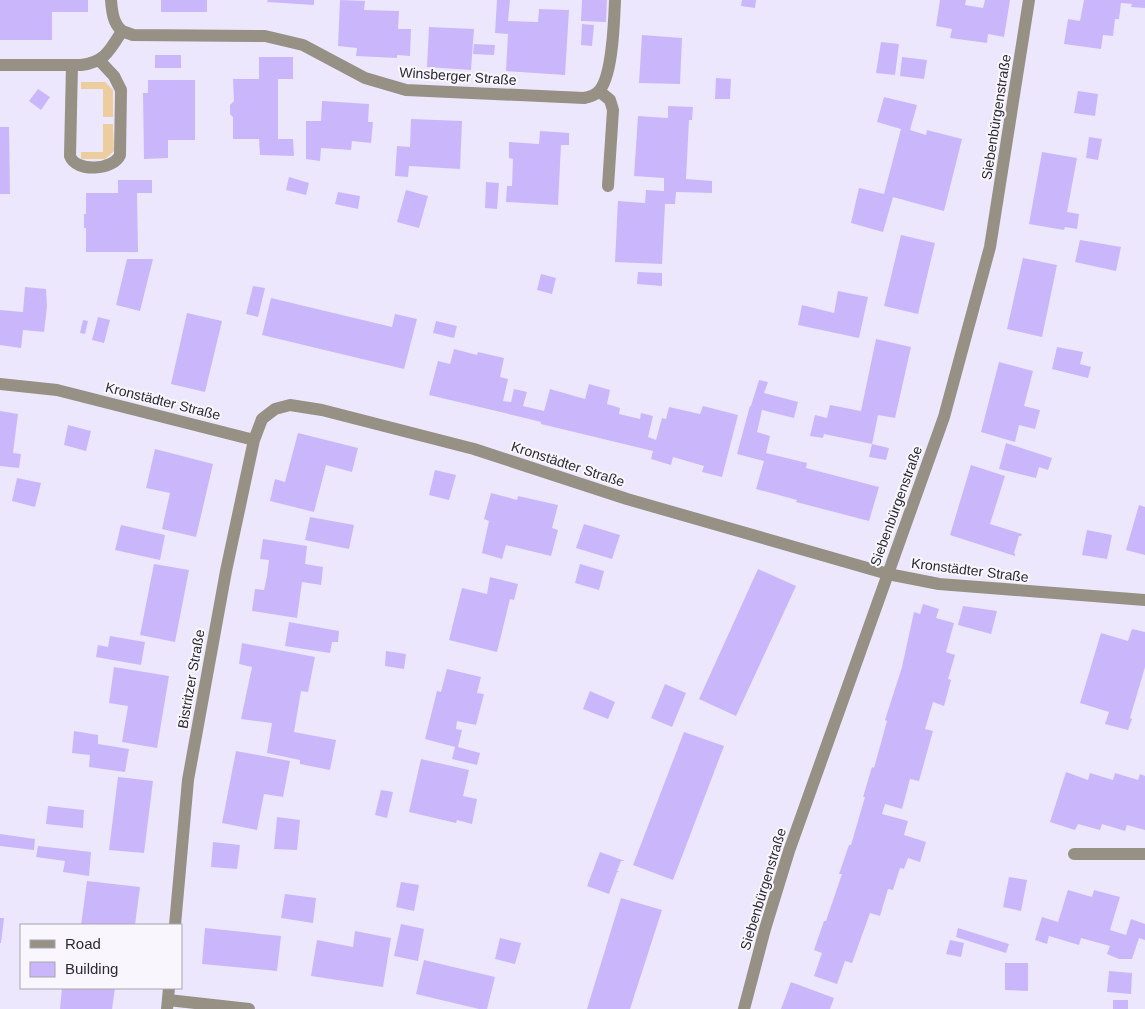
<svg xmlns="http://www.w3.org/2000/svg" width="1145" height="1009" font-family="Arial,sans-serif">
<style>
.green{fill:#ecce9e}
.building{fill:#cab7fb}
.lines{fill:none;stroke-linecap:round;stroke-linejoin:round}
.minor{stroke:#969085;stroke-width:12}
.labels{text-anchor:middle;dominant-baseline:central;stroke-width:4;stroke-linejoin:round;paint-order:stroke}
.street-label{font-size:14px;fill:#2c2a34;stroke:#f9f7fd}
</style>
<rect width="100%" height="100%" fill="#ede7fd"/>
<path class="green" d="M 81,82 L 105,82 L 113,90 L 113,117 L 103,117 L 103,89 L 81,89 Z
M 103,124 L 113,124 L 114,151 L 105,159 L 81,159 L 81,152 L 103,152 Z"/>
<path class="building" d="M 0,0 L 88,0 L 88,12 L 52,12 L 52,40 L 0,40 Z
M 161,0 L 207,0 L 207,12 L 161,12 Z
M 268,0 L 314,0 L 314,5 L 267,2 Z
M 340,0 L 365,1 L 364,10 L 399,11 L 398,29 L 411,29 L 410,56 L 397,55 L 397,58 L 356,56 L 357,48 L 338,46 Z
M 497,0 L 510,0 L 508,21 L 538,22 L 539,9 L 569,10 L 565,75 L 506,71 L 508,34 L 495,33 Z
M 582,0 L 607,0 L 606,22 L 581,21 Z
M 742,0 L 756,0 L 755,8 L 741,6 Z
M 940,0 L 966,0 L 965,5 L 983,8 L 985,0 L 1010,0 L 1004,37 L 988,34 L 987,43 L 950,38 L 952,29 L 936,26 Z
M 1084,0 L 1145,0 L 1145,8 L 1131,7 L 1132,4 L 1121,3 L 1119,19 L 1115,19 L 1113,36 L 1103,35 L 1101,49 L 1064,44 L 1068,19 L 1080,21 Z
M 582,24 L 594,25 L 592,46 L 581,45 Z
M 429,27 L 474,29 L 471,70 L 427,67 Z
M 642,35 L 682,38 L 680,84 L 639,83 Z
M 881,42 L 899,44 L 895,75 L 876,73 Z
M 474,44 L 495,45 L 494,55 L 473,54 Z
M 155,55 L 181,55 L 181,68 L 155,68 Z
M 259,57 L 293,57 L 293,79 L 278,79 L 278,139 L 293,139 L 294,156 L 260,155 L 259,139 L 233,139 L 233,117 L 230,114 L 230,105 L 234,101 L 233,79 L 259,79 Z
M 902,57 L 927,60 L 924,79 L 900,76 Z
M 716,78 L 731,79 L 730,99 L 715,99 Z
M 148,80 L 195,80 L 195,140 L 168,140 L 168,158 L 144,159 L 143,93 L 148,93 Z
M 38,89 L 50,97 L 41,110 L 29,101 Z
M 1078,91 L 1098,94 L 1095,116 L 1074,113 Z
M 884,97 L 917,105 L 910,130 L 926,135 L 927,130 L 962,139 L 944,211 L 893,197 L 883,232 L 851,223 L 859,188 L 884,194 L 901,129 L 877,122 Z
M 322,101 L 369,104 L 368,122 L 373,122 L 371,143 L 352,141 L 351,150 L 321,148 L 320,161 L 306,159 L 306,121 L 321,121 Z
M 668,106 L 693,107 L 692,120 L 689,120 L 686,179 L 712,181 L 712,193 L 676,192 L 675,204 L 665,204 L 662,264 L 615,262 L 618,201 L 645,203 L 646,190 L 664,191 L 664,178 L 634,176 L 638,116 L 668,118 Z
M 411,119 L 462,121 L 460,169 L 409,166 L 408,177 L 395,176 L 397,146 L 410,147 Z
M 0,127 L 9,127 L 10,194 L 0,194 Z
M 540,131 L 569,133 L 569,145 L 561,145 L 558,205 L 506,202 L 507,186 L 512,186 L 513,159 L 509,158 L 509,142 L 539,144 Z
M 1089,137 L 1102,139 L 1098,160 L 1086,158 Z
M 1042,152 L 1077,158 L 1067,212 L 1079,214 L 1077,229 L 1065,227 L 1064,230 L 1029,224 Z
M 289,177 L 309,183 L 306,195 L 286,190 Z
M 118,180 L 152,180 L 152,193 L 137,193 L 138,252 L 86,252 L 86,228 L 84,228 L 84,214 L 86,214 L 86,193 L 118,193 Z
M 486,182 L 499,183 L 497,209 L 485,208 Z
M 406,190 L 428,196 L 419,228 L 397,222 Z
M 338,192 L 360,196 L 358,209 L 335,204 Z
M 901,235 L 935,243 L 918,314 L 884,306 Z
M 1080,240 L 1121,247 L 1116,271 L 1075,262 Z
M 1023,258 L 1057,265 L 1042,337 L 1007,329 Z
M 127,259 L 153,259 L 140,311 L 116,305 Z
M 638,272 L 662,273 L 662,286 L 637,284 Z
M 541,274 L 556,278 L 552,294 L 537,290 Z
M 253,286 L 265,288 L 258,317 L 246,314 Z
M 25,287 L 46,289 L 47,307 L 44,332 L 23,330 L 21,348 L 0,345 L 0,310 L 23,312 Z
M 838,291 L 868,297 L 859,338 L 798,325 L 802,305 L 834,313 Z
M 271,298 L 392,327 L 395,314 L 417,319 L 404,369 L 262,335 Z
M 187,313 L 222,321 L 205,392 L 171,384 Z
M 98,317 L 110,320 L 104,343 L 92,340 Z
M 83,320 L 88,321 L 85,334 L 80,333 Z
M 436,321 L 457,326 L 454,338 L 433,333 Z
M 876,339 L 911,347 L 895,418 L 878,415 L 872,444 L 889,448 L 886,460 L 869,457 L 872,444 L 824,434 L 823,438 L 810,436 L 815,415 L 827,418 L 830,405 L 861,411 Z
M 1057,347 L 1083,352 L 1080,364 L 1091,367 L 1088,378 L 1052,369 Z
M 454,349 L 477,355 L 478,352 L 504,358 L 500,377 L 508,379 L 503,401 L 511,402 L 514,389 L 527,392 L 523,406 L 544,411 L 550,389 L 585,399 L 589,384 L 610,390 L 607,404 L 620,408 L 619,414 L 640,419 L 641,413 L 653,416 L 648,437 L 656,440 L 662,418 L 666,419 L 669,407 L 700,414 L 703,406 L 738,415 L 722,477 L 702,472 L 704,466 L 673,457 L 671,465 L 651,459 L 653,451 L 541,424 L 541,422 L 521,417 L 429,395 L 438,361 L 450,364 Z
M 999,362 L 1033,371 L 1024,406 L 1040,410 L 1035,429 L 1019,425 L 1015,442 L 981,432 Z
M 759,380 L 768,382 L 764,393 L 798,402 L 794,418 L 762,410 L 757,432 L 770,436 L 766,453 L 807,463 L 806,468 L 879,487 L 869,521 L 796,502 L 797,500 L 756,489 L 764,461 L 737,454 L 750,406 L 751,406 Z
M 0,411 L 18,414 L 13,453 L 21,454 L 19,468 L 0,466 Z
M 68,425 L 91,431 L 86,451 L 64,445 Z
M 298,433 L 358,448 L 352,472 L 326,465 L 314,512 L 270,501 L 275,479 L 285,482 Z
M 1006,443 L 1052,458 L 1048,470 L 1039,467 L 1036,478 L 999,469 Z
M 155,449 L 213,464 L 196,537 L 162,529 L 170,493 L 146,488 Z
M 971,465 L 1005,476 L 990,524 L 1022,534 L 1021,536 L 1019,536 L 1014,553 L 1015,554 L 1015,556 L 950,535 Z
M 435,470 L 456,475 L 449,500 L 429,495 Z
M 17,478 L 41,483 L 35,507 L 12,501 Z
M 491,493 L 517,500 L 518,496 L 558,505 L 552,528 L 558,530 L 551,556 L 506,545 L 502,559 L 482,553 L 489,521 L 484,519 Z
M 1139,505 L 1145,507 L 1145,555 L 1126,550 Z
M 310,517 L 354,525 L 349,549 L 305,540 Z
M 584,524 L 620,535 L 612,559 L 576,548 Z
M 121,525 L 165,535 L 160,560 L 115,550 Z
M 1087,530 L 1112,535 L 1107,559 L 1082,555 Z
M 263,539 L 307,546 L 305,564 L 323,567 L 321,585 L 302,582 L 297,618 L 252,611 L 255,589 L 264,590 L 267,576 L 269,560 L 260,559 Z
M 154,564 L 189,570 L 175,642 L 140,635 Z
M 580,564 L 604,571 L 599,590 L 575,583 Z
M 758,569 L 796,586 L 736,716 L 699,699 Z
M 490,577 L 518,584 L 514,600 L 510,599 L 497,652 L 449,640 L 462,588 L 487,594 Z
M 923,604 L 939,609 L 936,618 L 954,623 L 946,652 L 955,655 L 948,679 L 951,680 L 944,706 L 933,702 L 925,729 L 933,731 L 919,781 L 910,779 L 902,809 L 885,804 L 882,814 L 908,821 L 904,835 L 926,842 L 920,862 L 908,858 L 904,869 L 900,868 L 893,890 L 888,889 L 880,916 L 870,913 L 852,963 L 845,961 L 837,984 L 814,976 L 822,953 L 814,950 L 824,921 L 826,921 L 842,874 L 839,874 L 849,845 L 851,845 L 865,797 L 863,797 L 872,767 L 874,768 L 887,721 L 885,720 L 902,667 L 914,612 L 920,614 Z
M 963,606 L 997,611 L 991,634 L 958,625 Z
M 289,622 L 339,631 L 338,642 L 332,642 L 330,653 L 285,646 Z
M 1132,629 L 1145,632 L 1145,667 L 1130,718 L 1132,719 L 1128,730 L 1105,724 L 1109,712 L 1080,703 L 1101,633 L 1128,641 Z
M 110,636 L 145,642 L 141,665 L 96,657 L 98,645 L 108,647 Z
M 242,643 L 315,657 L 308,692 L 301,691 L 294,732 L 336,740 L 330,770 L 300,764 L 300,760 L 267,753 L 272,723 L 241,719 L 252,667 L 239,664 Z
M 386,651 L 406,654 L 404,669 L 385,666 Z
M 114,667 L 169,676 L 157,748 L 122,742 L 128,706 L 109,703 Z
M 447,669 L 481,677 L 477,693 L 484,694 L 476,725 L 457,721 L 456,729 L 462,730 L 458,747 L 480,753 L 477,765 L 452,759 L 455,747 L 425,739 L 437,691 L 441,692 Z
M 665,684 L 686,693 L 672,727 L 651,718 Z
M 590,691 L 615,702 L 608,719 L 583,709 Z
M 74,731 L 98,735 L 98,744 L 129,749 L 125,772 L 89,767 L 90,755 L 72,753 Z
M 684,732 L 724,746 L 673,880 L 633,865 Z
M 236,751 L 290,761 L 283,797 L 264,794 L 257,830 L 222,823 Z
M 421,759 L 469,770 L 463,796 L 477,799 L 472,824 L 457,820 L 456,823 L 409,812 Z
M 1066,772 L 1088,780 L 1090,773 L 1113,780 L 1115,773 L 1138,780 L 1140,774 L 1145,776 L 1145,830 L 1127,825 L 1125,831 L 1102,824 L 1100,830 L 1078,824 L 1075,830 L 1050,822 Z
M 118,777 L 153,781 L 144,853 L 109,850 Z
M 381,790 L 393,792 L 387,818 L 375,815 Z
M 48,806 L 84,810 L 83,828 L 46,824 Z
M 277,817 L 300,820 L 297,850 L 274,849 Z
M 0,834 L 35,839 L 34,850 L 0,846 Z
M 213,842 L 240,845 L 237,869 L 211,867 Z
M 38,846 L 91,852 L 89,876 L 63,872 L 65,861 L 36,857 Z
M 600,852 L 625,861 L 621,861 L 617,871 L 620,872 L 617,872 L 609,894 L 587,886 Z
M 1009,877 L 1027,880 L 1021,911 L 1003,907 Z
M 87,881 L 140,887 L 135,925 L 81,925 Z
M 401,882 L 419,885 L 414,911 L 396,907 Z
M 1068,890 L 1092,897 L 1094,890 L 1120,897 L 1110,930 L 1126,935 L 1131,919 L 1145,924 L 1145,940 L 1139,938 L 1132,959 L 1119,959 L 1107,954 L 1110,946 L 1081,938 L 1079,945 L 1049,936 L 1047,944 L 1035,940 L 1042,917 L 1058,922 Z
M 285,894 L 316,898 L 313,923 L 281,918 Z
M 621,898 L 662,910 L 630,1009 L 587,1009 Z
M 0,918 L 4,918 L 1,943 L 0,943 Z
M 401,924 L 424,929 L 418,961 L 394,956 Z
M 205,928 L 281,936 L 277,971 L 202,964 Z
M 958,928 L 1009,944 L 1006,953 L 956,937 Z
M 355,931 L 391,938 L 383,987 L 311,976 L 317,940 L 353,947 Z
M 500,938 L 521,943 L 515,964 L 495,959 Z
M 950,940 L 964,943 L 961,957 L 946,954 Z
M 424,960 L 495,977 L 487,1009 L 479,1009 L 416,994 Z
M 1005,963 L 1028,963 L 1028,991 L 1005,990 Z
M 1109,971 L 1132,973 L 1131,994 L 1107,992 Z
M 791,982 L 834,998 L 830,1009 L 781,1009 Z
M 62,988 L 115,988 L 112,1009 L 60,1009 Z
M 1113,1000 L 1128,1000 L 1128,1009 L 1113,1009 Z"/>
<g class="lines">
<path class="minor" d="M 111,0 C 112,12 113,23 122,31
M 0,65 L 81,65 C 105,62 110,50 122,31 L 133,35 L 265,36 L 303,45 L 365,78 L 406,90 L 584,98 C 589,97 594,96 598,92 C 613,78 614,21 615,0
M 72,65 L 70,156 C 76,173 114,170 120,155 L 121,90 L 114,76 L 99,60
M 599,91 L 610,100 L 613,110 L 608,186
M 0,384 L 57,390 L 254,440 L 262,419 L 275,409 L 290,405 L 322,410 L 474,449 L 627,499 L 888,574 L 939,584 L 1145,600
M 1074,854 L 1145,854
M 175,925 L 188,780 L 226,571 L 254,440
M 168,1000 L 249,1009
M 167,1009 L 169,988
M 744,1009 L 765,929 L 789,851 L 944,417 L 990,247 L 1029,0"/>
</g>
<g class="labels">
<g class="street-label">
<text transform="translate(458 76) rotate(4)">Winsberger Straße</text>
<text transform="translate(996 117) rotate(-81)">Siebenbürgenstraße</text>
<text transform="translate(163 401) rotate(14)">Kronstädter Straße</text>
<text transform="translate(568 464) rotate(18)">Kronstädter Straße</text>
<text transform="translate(896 506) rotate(-70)">Siebenbürgenstraße</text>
<text transform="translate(970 570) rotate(7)">Kronstädter Straße</text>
<text transform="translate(191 679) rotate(-80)">Bistritzer Straße</text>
<text transform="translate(763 889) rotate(-73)">Siebenbürgenstraße</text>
</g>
</g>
<rect x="20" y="924" width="162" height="65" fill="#f9f7fd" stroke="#a7a5ad"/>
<rect x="30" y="940" width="25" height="8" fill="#969085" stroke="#a7a5ad"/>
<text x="65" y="949" font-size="15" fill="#2c2a34">Road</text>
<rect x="30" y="962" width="25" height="15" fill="#cab7fb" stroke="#a7a5ad"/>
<text x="65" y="974" font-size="15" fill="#2c2a34">Building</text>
</svg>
